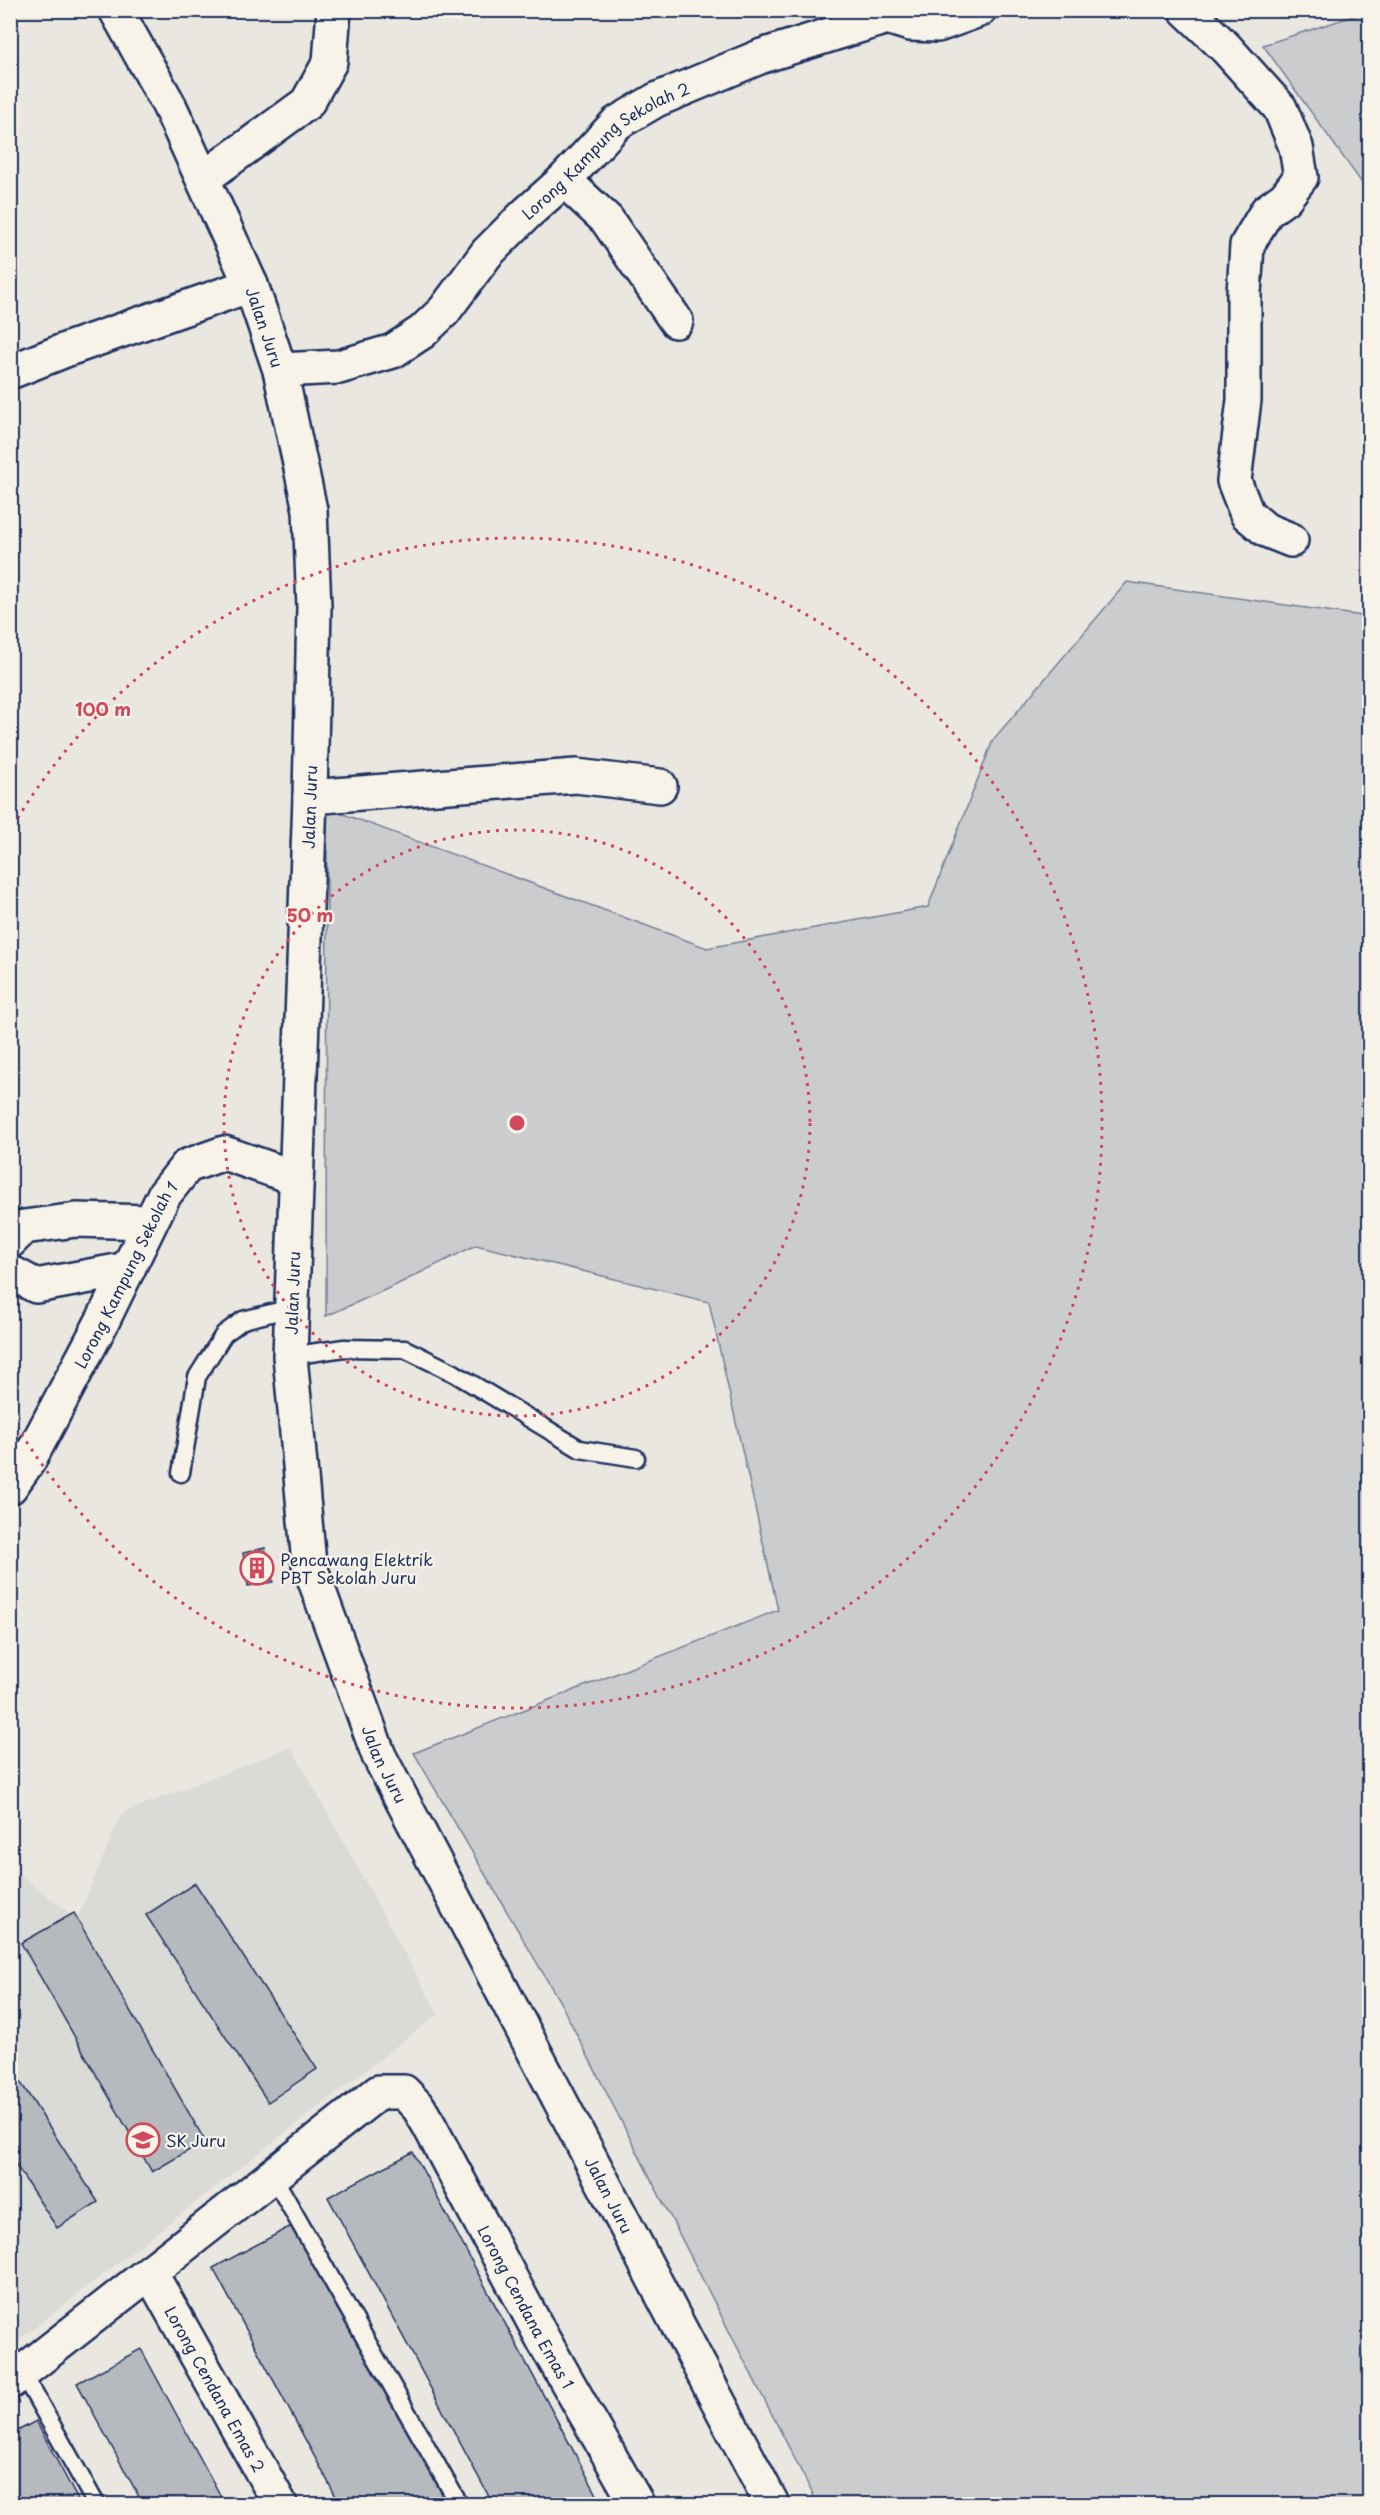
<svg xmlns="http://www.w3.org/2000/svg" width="1380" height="2515" font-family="'Playpen Sans',sans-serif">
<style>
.built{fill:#dadad6}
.green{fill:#cbcccd;stroke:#737e96;stroke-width:1.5}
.building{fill:#b6babf;stroke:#1b2f5e;stroke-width:1.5}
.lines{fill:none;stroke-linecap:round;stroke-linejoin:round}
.service-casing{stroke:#1b2f5e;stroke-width:21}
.minor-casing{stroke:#1b2f5e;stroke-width:38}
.tertiary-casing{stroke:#1b2f5e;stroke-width:38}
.service{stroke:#f7f3e8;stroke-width:16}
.minor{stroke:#f7f3e8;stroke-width:33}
.tertiary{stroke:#f7f3e8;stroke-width:33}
.ring{fill:none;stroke:#d1495b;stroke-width:3;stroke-dasharray:3 6}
.labels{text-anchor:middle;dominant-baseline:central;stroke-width:4.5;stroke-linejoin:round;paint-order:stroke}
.street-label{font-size:16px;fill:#1b2f5e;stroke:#f7f3e8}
.poi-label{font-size:16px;fill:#1b2f5e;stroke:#f7f3e8;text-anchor:start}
.centre{fill:#d1495b;stroke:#f7f3e8;stroke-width:3}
.ring-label{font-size:18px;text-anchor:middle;font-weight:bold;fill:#d1495b;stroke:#f7f3e8;stroke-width:4.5;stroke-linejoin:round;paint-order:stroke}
</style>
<rect width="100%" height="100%" fill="#eae7e0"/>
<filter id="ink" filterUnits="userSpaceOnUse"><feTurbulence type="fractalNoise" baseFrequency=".0167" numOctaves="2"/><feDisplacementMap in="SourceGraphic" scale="12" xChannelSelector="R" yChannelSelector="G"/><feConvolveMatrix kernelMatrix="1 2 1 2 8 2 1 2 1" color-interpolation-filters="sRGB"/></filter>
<g filter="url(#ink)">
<path class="built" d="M 291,1747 L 438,2014 L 11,2346 L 11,1867 L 77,1919 L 122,1813 Z"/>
<path class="green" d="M 1369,11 L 1370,11 L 1369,193 L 1263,45 Z
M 1127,582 L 1369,617 L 1369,2504 L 818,2504 L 560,2002 L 414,1753 L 778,1610 L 709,1302 L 476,1245 L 396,1285 L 326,1316 L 327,808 L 707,948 L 928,907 L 993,740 Z"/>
<path class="building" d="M 265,1548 L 273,1582 L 248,1586 L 243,1553 Z
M 195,1883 L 317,2069 L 268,2102 L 146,1915 Z
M 74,1913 L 205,2141 L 152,2172 L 21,1943 Z
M 10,2066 L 98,2202 L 57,2228 L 10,2156 Z
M 413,2152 L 602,2504 L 493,2504 L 328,2197 Z
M 297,2223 L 448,2504 L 340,2504 L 213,2268 Z
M 141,2349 L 225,2504 L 143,2504 L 77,2383 Z
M 36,2421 L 80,2504 L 10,2504 L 10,2435 Z"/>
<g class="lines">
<defs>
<path id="service" d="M 290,1356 L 344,1348 L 405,1349 L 454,1373 L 580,1449 L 636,1458
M 181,1473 L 197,1377 L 224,1334 L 243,1320 L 291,1308
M 273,2176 L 459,2504
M 22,2372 L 96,2504"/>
<g id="minor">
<path d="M 1186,10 L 1226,48 L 1280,108 L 1296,147 L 1301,177 L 1285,198 L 1267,211 L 1247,245 L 1244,294 L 1244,400 L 1234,481 L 1247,514 L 1266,530 L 1291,540"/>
<path d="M 204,178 L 307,103 L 330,62 L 334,10"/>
<path d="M 564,180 L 607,220 L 676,321"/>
<path id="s1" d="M 280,370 L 339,367 L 393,351 L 422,332 L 444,311 L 487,253 L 526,214 L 564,180 L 617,123 L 656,100 L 762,56 L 887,17 L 910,24 L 938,25 L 979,10"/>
<path d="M 10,372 L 68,349 L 251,285"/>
<path d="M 310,797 L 576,776 L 660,786"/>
<path d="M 10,1241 L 24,1227 L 76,1220 L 150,1222"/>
<path d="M 10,1272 L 36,1286 L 128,1269"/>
<path id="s2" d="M 10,1487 L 29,1460 L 103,1320 L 164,1195 L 187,1166 L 224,1153 L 296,1178"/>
<path id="s3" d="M 150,2272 L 280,2504"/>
<path id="s4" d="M 10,2382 L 379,2092 L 404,2092 L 419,2108 L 429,2125 L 544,2341 L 637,2504"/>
</g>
<g id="tertiary">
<path id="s5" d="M 116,10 L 169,105 L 251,285 L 280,370 L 310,510 L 314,607 L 310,797 L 290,1356 L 309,1564 L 379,1756 L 772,2504"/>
</g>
</defs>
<use href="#service" class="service-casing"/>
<use href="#minor" class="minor-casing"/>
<use href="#tertiary" class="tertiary-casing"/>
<use href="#service" class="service"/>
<use href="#minor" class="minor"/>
<use href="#tertiary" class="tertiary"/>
</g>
</g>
<g class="ring">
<circle cx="517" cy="1123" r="293"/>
<path d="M13 826A585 585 0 1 1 13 1420"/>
</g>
<defs>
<symbol id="building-ring" viewBox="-11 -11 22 22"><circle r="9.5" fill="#f7f3e8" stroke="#d1495b" stroke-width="1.5"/><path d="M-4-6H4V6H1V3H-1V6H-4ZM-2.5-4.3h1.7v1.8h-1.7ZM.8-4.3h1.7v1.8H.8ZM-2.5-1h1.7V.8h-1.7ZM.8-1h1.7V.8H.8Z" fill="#d1495b"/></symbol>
<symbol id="school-ring" viewBox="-11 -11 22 22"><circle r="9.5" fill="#f7f3e8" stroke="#d1495b" stroke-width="1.5"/><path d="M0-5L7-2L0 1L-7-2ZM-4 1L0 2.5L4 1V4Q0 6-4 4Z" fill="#d1495b"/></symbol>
</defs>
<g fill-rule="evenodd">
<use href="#building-ring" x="238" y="1549" width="38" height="38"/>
<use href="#school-ring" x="124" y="2121" width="38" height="38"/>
</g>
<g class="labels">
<g class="street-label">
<text stroke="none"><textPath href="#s1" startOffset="411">Lorong Kampung Sekolah 2</textPath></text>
<text stroke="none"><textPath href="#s5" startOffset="351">Jalan Juru</textPath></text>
<text transform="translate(309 807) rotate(-88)">Jalan Juru</text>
<text stroke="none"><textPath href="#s2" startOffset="242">Lorong Kampung Sekolah 1</textPath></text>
<text transform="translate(292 1293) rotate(-88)">Jalan Juru</text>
<text stroke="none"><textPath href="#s5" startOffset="1809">Jalan Juru</textPath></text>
<text stroke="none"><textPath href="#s5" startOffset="2295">Jalan Juru</textPath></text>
<text stroke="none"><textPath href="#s4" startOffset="742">Lorong Cendana Emas 1</textPath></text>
<text stroke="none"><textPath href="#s3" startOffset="134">Lorong Cendana Emas 2</textPath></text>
</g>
<g class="poi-label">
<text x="280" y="1559">Pencawang Elektrik<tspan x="280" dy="18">PBT Sekolah Juru</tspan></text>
<text x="166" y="2140">SK Juru</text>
</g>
</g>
<circle cx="517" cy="1123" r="9" class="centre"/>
<g class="ring-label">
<text x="103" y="716">100 m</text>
<text x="310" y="922">50 m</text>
</g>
<rect width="1380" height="2515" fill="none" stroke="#f7f3e8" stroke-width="36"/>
<rect x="18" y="18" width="1344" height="2479" fill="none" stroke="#1b2f5e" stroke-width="2" filter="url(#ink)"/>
</svg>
